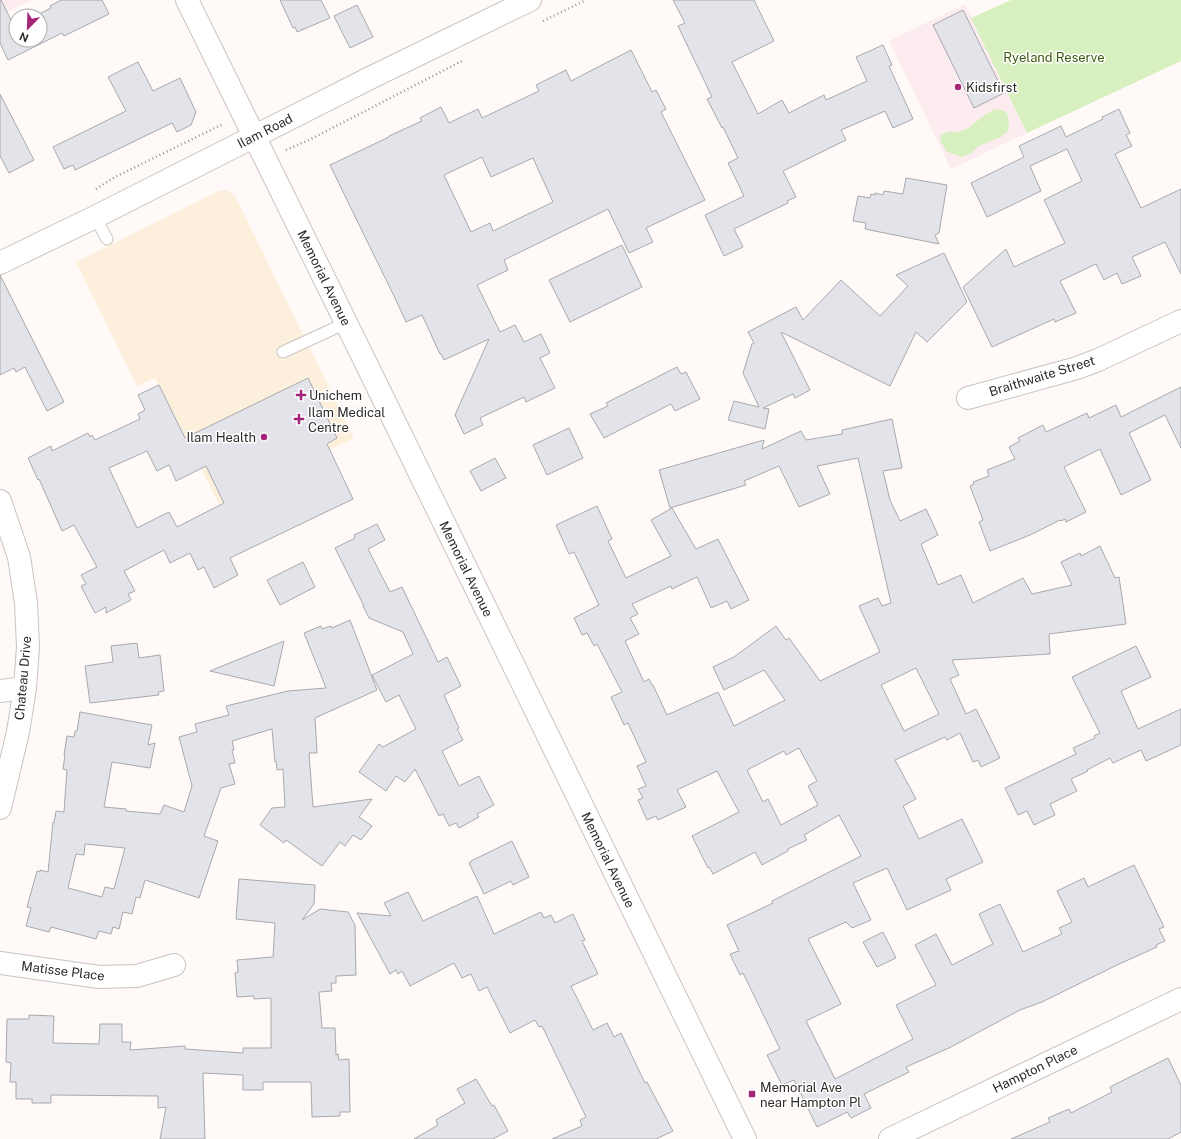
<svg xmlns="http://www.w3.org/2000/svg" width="1181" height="1139" font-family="'Public Sans',sans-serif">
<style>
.commercial{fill:#fcefdb}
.education{fill:#fdecef}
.green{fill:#d8f0c0}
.building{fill:#e3e4ea;stroke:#a8a8ae;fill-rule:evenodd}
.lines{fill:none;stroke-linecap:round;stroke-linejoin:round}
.service-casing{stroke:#c9c4c0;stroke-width:13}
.minor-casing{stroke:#c9c4c0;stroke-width:24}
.tertiary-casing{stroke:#c9c4c0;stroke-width:24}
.primary-casing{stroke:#c9c4c0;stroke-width:24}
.path{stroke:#979491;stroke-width:2.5;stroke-dasharray:1 3;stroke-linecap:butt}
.service{stroke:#fff;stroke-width:11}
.minor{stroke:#fff;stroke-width:22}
.tertiary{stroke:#fff;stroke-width:22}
.primary{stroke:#fff;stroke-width:22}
.poi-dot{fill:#a52677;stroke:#fff;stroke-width:1.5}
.labels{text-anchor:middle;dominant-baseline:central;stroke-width:3;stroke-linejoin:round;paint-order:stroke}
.park-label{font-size:13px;fill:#3c5a0b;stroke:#fff}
.poi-label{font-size:13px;fill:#2e2c2a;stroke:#fff;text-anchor:start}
.street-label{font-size:13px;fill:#2e2c2a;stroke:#fff}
</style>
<rect width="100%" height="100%" fill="#fffaf7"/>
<path class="commercial" d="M 227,190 L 235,196 L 354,438 L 219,504 L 155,378 L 137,386 L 76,262 L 219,191 Z"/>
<path class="education" d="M 0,0 L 32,0 L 0,15 Z
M 965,4 L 1027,133 L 951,169 L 889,41 Z"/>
<path class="green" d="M 1011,0 L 1181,0 L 1181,61 L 1027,133 L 971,18 Z
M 996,109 C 999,110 1004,110 1006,112 C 1010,116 1009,126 1008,131 L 999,138 L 983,144 L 975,149 L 970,154 L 962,157 L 947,152 L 940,141 L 941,135 L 948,132 L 957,132 L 967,129 L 986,114 Z"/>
<path class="building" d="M 0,0 L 1,0 L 14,26 L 16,26 L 16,40 L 40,40 L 40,16 L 35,16 L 51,8 L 50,6 L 61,0 L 102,0 L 109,14 L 64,36 L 62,33 L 8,60 L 0,43 Z
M 280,0 L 321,0 L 330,18 L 297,32 L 295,27 L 293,28 Z
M 673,0 L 754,0 L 774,41 L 732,62 L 758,114 L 782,100 L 789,113 L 824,95 L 826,100 L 867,81 L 856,57 L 883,45 L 892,65 L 889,66 L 913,119 L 893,128 L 885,111 L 841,130 L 846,140 L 783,171 L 796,197 L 787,201 L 788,203 L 734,229 L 743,247 L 724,256 L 705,215 L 744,196 L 728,163 L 738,158 L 723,127 L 722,128 L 707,99 L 712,97 L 678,26 L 685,23 Z
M 357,5 L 373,37 L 350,48 L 334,16 Z
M 963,10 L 1004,93 L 974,108 L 933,25 Z
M 631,50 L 652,92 L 656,90 L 666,109 L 661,112 L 705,200 L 646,228 L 653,242 L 629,253 L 608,209 L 504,260 L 508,270 L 477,285 L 500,332 L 515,325 L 524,342 L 541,334 L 550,353 L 540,358 L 555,388 L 526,402 L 524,397 L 480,418 L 483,425 L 464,434 L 455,415 L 489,339 L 444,360 L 441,354 L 440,354 L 422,315 L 406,322 L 395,298 L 366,239 L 330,165 L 389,137 L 389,136 L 422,121 L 420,118 L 441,107 L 449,123 L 478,109 L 482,118 L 539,91 L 536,85 L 566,70 L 571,81 ZM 482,157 L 491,177 L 533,158 L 553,202 L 493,231 L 490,223 L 471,232 L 444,175 Z
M 138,62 L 153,91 L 180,78 L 196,112 L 191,125 L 177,132 L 172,123 L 75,170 L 73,165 L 64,169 L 53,147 L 126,111 L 108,77 Z
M 0,94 L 34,160 L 9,173 L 0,156 Z
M 1119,109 L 1130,133 L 1126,135 L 1132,146 L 1115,154 L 1141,208 L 1181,189 L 1181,274 L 1165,242 L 1132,257 L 1141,276 L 1122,284 L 1117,273 L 1104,280 L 1096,264 L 1060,281 L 1076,313 L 1055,322 L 1054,319 L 992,347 L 963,287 L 1006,249 L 1014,267 L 1065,243 L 1044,200 L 1082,181 L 1067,149 L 1030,166 L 1041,191 L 987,217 L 971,183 L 1024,157 L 1019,146 L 1061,126 L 1066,137 L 1103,119 L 1102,117 Z
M 906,178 L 947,185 L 939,233 L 935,235 L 939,244 L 865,229 L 866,223 L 853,221 L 858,196 L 870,198 L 871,194 L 875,195 L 875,193 L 883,195 L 884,191 L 903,194 Z
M 622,245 L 642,287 L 570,322 L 549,280 Z
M 944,253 L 967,302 L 927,342 L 916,332 L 890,386 L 781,332 L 810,390 L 795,398 L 793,394 L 763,408 L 769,409 L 765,429 L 728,420 L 734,401 L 759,407 L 743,373 L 752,344 L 754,343 L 748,332 L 796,307 L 803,320 L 841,280 L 880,316 L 908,286 L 896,275 Z
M 0,275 L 64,402 L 47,411 L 25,367 L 16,372 L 14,368 L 0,375 Z
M 677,367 L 681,374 L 686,372 L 700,399 L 675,411 L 671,404 L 604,438 L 590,414 L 608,406 L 606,403 Z
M 308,378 L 337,438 L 327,444 L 353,499 L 230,558 L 238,575 L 214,588 L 204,567 L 198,570 L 190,553 L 170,563 L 164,550 L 124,571 L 135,591 L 128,594 L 131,600 L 106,613 L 106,607 L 95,613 L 81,586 L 86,584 L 81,575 L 97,567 L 74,525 L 62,531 L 39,479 L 38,480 L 28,458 L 51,446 L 52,451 L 88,433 L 90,437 L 92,435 L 95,440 L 140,419 L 138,414 L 145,410 L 138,395 L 159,385 L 185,438 ZM 147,451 L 157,471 L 169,465 L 176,481 L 206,466 L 224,503 L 177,527 L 169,512 L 137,528 L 109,468 Z
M 1181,387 L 1181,448 L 1165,415 L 1129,433 L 1151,480 L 1121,495 L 1100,449 L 1064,467 L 1086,512 L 1066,522 L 1065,519 L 1061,521 L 1060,520 L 1030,535 L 990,551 L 979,522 L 983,520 L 970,486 L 974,484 L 973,482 L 989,476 L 987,470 L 1015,459 L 1009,447 L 1020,441 L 1018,438 L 1043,425 L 1046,432 L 1087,413 L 1089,418 L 1116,405 L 1121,417 Z
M 892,419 L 902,468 L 883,471 L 890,500 L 900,521 L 926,509 L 938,535 L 921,544 L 938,585 L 961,575 L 973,603 L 1023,578 L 1032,594 L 1072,585 L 1061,562 L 1080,553 L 1081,556 L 1100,546 L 1115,578 L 1119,577 L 1126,624 L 1049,634 L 1050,654 L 952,660 L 959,675 L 950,679 L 966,714 L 976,709 L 1000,758 L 981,767 L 978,760 L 973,762 L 960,733 L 947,740 L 945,737 L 895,760 L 916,799 L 903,806 L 919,839 L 962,819 L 983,862 L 946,879 L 951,890 L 907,910 L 887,868 L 853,883 L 871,920 L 852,928 L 846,922 L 808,939 L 841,1004 L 806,1021 L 835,1079 L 913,1039 L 896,1005 L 936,985 L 915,945 L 936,934 L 952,965 L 993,944 L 979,914 L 1000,904 L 1023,952 L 1062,934 L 1059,928 L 1072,922 L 1057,891 L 1084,878 L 1088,887 L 1134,865 L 1164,927 L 1159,929 L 1165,941 L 1156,945 L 1157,947 L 1117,965 L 1042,1002 L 1020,1010 L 951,1047 L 906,1067 L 909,1072 L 864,1094 L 871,1108 L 851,1118 L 847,1112 L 817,1127 L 794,1080 L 782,1085 L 767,1055 L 780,1049 L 743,973 L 740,975 L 730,954 L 739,951 L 727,925 L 773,903 L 772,901 L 861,856 L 839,815 L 804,835 L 807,840 L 788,849 L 788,851 L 762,865 L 755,852 L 713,874 L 709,867 L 708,868 L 692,836 L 739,812 L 717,771 L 677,790 L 686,807 L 658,820 L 656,816 L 647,820 L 638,800 L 643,798 L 638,789 L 646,786 L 637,766 L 646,762 L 628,723 L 624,725 L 611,697 L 622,692 L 597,644 L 594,646 L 587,633 L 582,635 L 574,618 L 599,605 L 574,552 L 569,554 L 556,525 L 597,506 L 612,539 L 608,541 L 626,578 L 671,556 L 651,520 L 672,508 L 696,549 L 718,539 L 749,600 L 731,609 L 727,601 L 711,608 L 697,577 L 672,589 L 671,586 L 632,604 L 638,614 L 630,618 L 639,634 L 625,641 L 644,682 L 649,679 L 652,685 L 653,685 L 667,715 L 718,692 L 734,726 L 785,700 L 764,670 L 724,690 L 713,667 L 734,657 L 776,626 L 786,640 L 789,638 L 820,681 L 880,652 L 859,606 L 878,598 L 882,606 L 891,603 L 858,458 L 817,466 L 830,494 L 799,507 L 779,466 L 744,481 L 746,485 L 670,508 L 659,470 L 764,440 L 762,449 L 801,431 L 806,440 L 842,434 L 842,430 ZM 916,668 L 939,714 L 904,731 L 881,685 ZM 799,748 L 817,781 L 808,786 L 818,805 L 781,825 L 768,799 L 763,802 L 747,770 L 784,751 L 786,755 Z
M 569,428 L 583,458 L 547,475 L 533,445 Z
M 495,458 L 506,478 L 481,491 L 470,471 Z
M 377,524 L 385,540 L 368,549 L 390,592 L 402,587 L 438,662 L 447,657 L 461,686 L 444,695 L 459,728 L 457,729 L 463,740 L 442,751 L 459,786 L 479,776 L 494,805 L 477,814 L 479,817 L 459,828 L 456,823 L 449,826 L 443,814 L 439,816 L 415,769 L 405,782 L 396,776 L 386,791 L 359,772 L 379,744 L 383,747 L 416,729 L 399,695 L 386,702 L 372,675 L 413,654 L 403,632 L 369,618 L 363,606 L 364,606 L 335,548 L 355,538 L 354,535 Z
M 303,562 L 315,587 L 280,605 L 267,580 Z
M 350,620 L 377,690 L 315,718 L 317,753 L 309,753 L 313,807 L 372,799 L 359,817 L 372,826 L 361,840 L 353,835 L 345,846 L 340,842 L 322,866 L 286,840 L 284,843 L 260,825 L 272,808 L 285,807 L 283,769 L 277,770 L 276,761 L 275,762 L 272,729 L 232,741 L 234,750 L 232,750 L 235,763 L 229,764 L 235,784 L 221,788 L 204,836 L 218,841 L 199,898 L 145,880 L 140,898 L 136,897 L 132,914 L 123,912 L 119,929 L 113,927 L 111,934 L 99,931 L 96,939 L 51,927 L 49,932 L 26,926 L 31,908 L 27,907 L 37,871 L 40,872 L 40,870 L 48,872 L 53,822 L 54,823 L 56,811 L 64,812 L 67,770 L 63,769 L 65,755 L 64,755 L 67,736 L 74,737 L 75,731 L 77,731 L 80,712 L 152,725 L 148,745 L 155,743 L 150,768 L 112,762 L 104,807 L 126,809 L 126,811 L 160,814 L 164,805 L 184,812 L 192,786 L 179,737 L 197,732 L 195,724 L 229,715 L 226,706 L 288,691 L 326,688 L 304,633 L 321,626 L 322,629 L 331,626 L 332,628 ZM 85,844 L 125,848 L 114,889 L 105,887 L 102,897 L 68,888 L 76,854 L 84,855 Z
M 284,641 L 274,686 L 210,671 Z
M 137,643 L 139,658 L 160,655 L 164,691 L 158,692 L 159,695 L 90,703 L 85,666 L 113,662 L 111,646 Z
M 1136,646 L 1151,677 L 1121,691 L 1138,729 L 1181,709 L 1181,745 L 1146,761 L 1141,750 L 1113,763 L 1110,758 L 1087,770 L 1088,771 L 1071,779 L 1077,791 L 1050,804 L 1055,815 L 1034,825 L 1027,811 L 1018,815 L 1005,788 L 1076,754 L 1073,748 L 1095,738 L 1094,736 L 1100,733 L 1072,677 Z
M 512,841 L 529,877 L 513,885 L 511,881 L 484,894 L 469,863 L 471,862 L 471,861 Z
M 239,879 L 315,885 L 314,904 L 302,920 L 320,909 L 348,912 L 355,925 L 356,975 L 336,976 L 336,983 L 331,983 L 332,991 L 319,992 L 322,1028 L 335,1028 L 336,1055 L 338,1054 L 339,1060 L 349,1059 L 350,1112 L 340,1112 L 340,1116 L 312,1117 L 311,1082 L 263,1082 L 263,1090 L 243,1090 L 243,1075 L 203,1073 L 205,1139 L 160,1139 L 166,1107 L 158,1108 L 158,1096 L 51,1095 L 51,1103 L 32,1103 L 32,1099 L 16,1099 L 16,1082 L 10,1082 L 11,1063 L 6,1062 L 7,1019 L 29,1019 L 29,1015 L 54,1016 L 53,1043 L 99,1044 L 100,1024 L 122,1024 L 122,1042 L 131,1042 L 130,1050 L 185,1046 L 185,1049 L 243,1053 L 243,1048 L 271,1048 L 271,998 L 254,999 L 254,996 L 237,997 L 235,973 L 238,972 L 237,960 L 273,957 L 275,923 L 236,919 Z
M 408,892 L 423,921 L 477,896 L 494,934 L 541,912 L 544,918 L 551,915 L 555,923 L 573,914 L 585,940 L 582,941 L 598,974 L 571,986 L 593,1030 L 607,1023 L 614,1037 L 621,1033 L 645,1083 L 647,1082 L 673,1131 L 656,1139 L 552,1139 L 582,1126 L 580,1120 L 586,1117 L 542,1026 L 539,1027 L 535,1020 L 510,1033 L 487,987 L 479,991 L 471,974 L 462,978 L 454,963 L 410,986 L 402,971 L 398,974 L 396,970 L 390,974 L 357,913 L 391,916 L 384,903 Z
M 883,932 L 896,958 L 877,967 L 863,942 Z
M 1168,1058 L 1181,1085 L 1181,1132 L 1168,1139 L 1011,1139 L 1050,1122 L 1048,1118 L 1069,1109 L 1071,1113 L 1112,1092 L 1110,1087 Z
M 476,1079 L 492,1106 L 494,1105 L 508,1131 L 493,1139 L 414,1139 L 438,1125 L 436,1120 L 465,1103 L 457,1089 Z"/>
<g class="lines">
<defs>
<path id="service" d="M 95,217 L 107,239
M 283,352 L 346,323"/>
<path id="minor" d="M 968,398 L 1077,368 L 1098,360 L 1181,321
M 0,501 L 19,557 L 26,603 L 28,647 L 25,688 L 18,732 L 0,808
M 0,691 L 25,688
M 0,963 L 99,977 L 137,976 L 174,965
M 890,1139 L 1181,999"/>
<path id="tertiary" d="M 0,263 L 95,217 L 370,78 L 530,0"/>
<path id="primary" d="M 187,0 L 360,351 L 745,1139"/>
</defs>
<use href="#service" class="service-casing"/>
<use href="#minor" class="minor-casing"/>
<use href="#tertiary" class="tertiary-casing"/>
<use href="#primary" class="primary-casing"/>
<path class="path" d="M 543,21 L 586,0
M 286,150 L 309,140 L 462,61
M 96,189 L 115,177 L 223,124"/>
<use href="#service" class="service"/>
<use href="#minor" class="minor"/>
<use href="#tertiary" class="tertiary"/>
<use href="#primary" class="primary"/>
</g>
<g class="poi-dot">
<circle cx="958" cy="87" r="4"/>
<path d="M299 389h4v4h4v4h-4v4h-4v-4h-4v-4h4z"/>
<path d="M297 413h4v4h4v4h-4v4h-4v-4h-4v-4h4z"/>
<circle cx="264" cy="437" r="4"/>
<rect x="748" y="1090" width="8" height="8" rx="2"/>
</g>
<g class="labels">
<g class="park-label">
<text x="1054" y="57">Ryeland Reserve</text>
</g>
<g class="poi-label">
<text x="966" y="87">Kidsfirst</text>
<text x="309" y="395">Unichem</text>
<text x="308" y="412">Ilam Medical<tspan x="308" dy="15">Centre</tspan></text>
<text x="256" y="437" text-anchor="end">Ilam Health</text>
<text x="760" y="1087">Memorial Ave<tspan x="760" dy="15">near Hampton Pl</tspan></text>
</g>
<g class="street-label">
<text transform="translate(265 131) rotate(-27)">Ilam Road</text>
<text transform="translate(324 278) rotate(64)">Memorial Avenue</text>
<text transform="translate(1042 376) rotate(-17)">Braithwaite Street</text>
<text transform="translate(466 569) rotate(64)">Memorial Avenue</text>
<text transform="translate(23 678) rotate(-85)">Chateau Drive</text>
<text transform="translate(608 860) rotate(64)">Memorial Avenue</text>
<text transform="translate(63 971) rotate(7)">Matisse Place</text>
<text transform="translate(1035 1069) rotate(-26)">Hampton Place</text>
</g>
</g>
<g transform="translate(28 28) rotate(203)"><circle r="19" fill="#ffffff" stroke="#ababaa"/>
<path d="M0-3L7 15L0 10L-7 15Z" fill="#a52677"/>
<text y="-6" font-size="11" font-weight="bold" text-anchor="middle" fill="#2e2c2a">N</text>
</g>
</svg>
